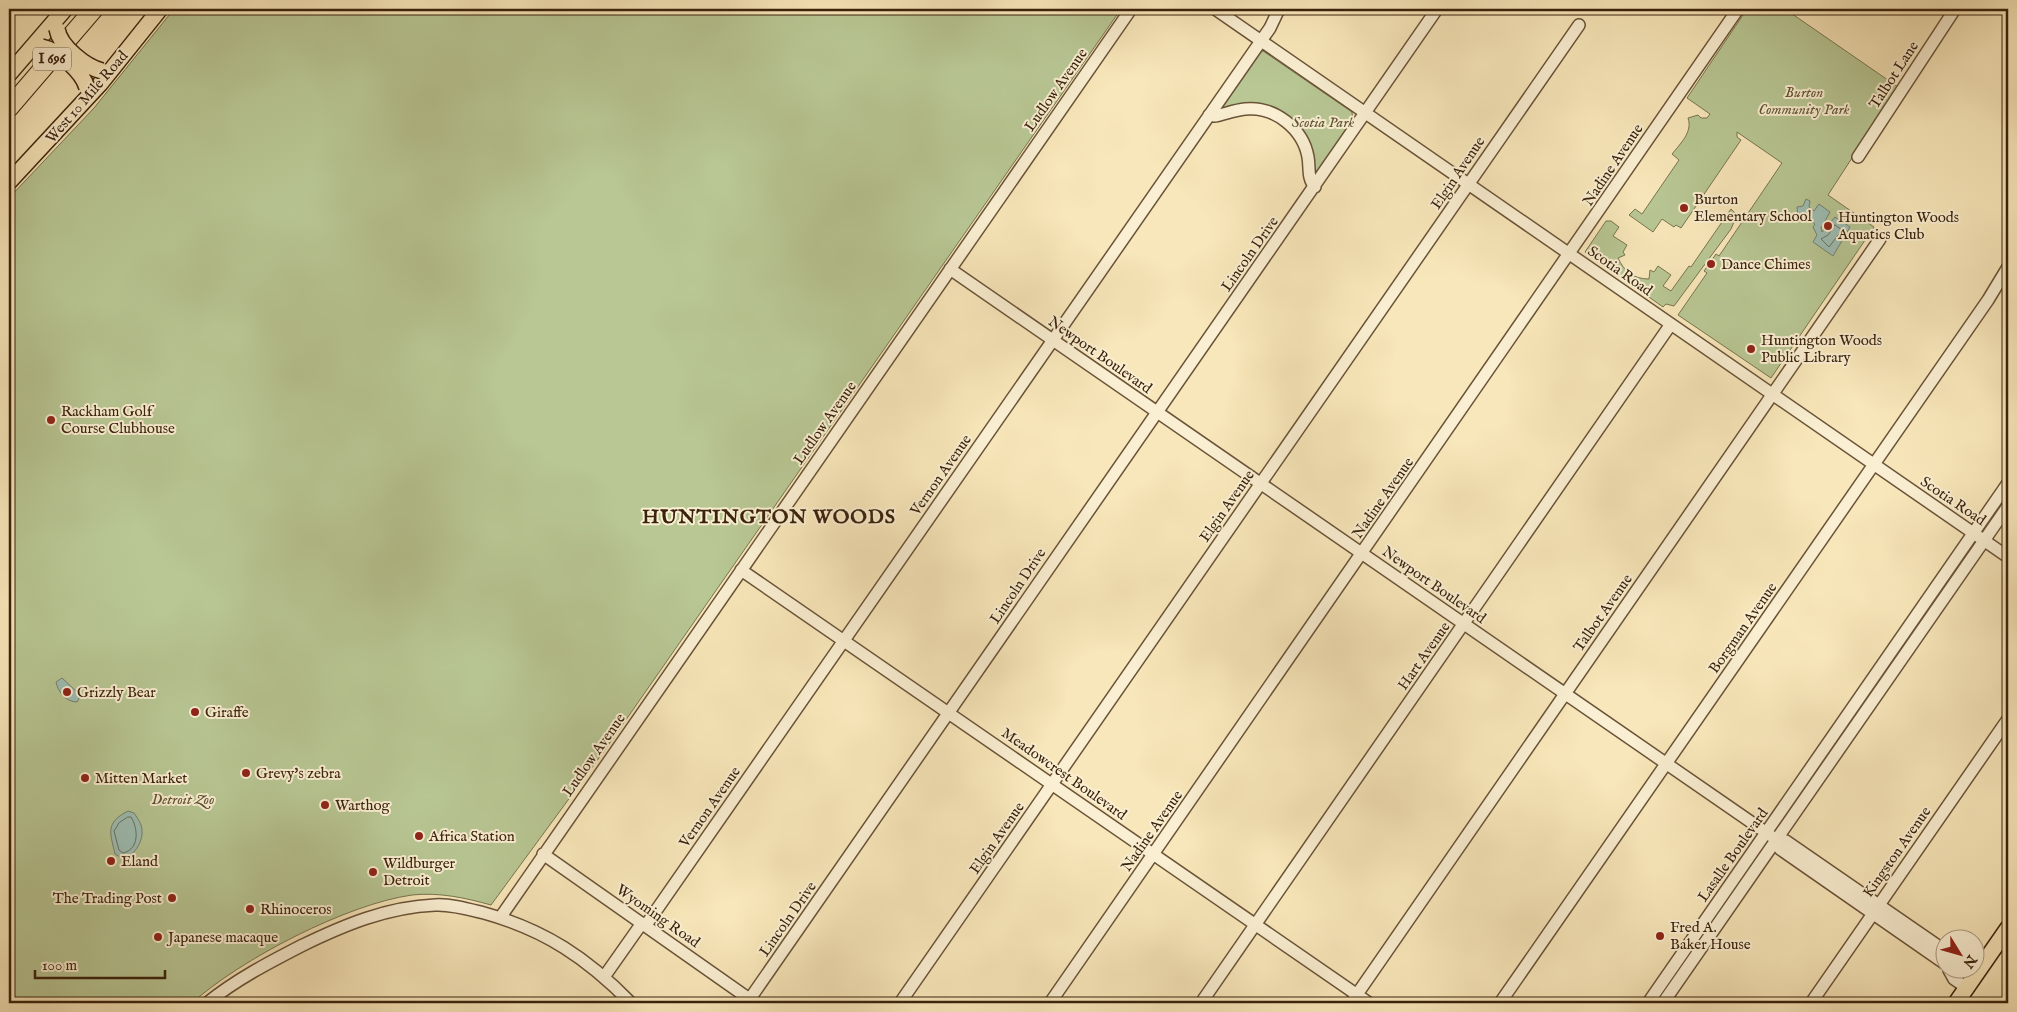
<svg xmlns="http://www.w3.org/2000/svg" width="2017" height="1012" font-family="'IM FELL English',serif">
<style>
.green{fill:#b8c794;stroke:#797450}
.water{fill:#9ebfb5;stroke:#768071}
.lines{fill:none;stroke-linecap:round;stroke-linejoin:round}
.shore{stroke:#6c7060;stroke-width:1}
.minor-casing{stroke:#6a5338;stroke-width:14}
.major-casing{stroke:#3a220c;stroke-width:18}
.highway-casing{stroke:#3a220c;stroke-width:20}
.minor{stroke:#faefd2;stroke-width:11}
.major{stroke:#f8e7ba;stroke-width:15}
.highway{stroke:#f8e7ba;stroke-width:18}
.major-bridge-casing{stroke:#3a220c;stroke-width:18;stroke-linecap:butt}
.major-bridge{stroke:#f8e7ba;stroke-width:15}
.poi-dot{fill:#8f2418;stroke:#faefd2;stroke-width:2}
.labels{text-anchor:middle;dominant-baseline:central;stroke-width:4;stroke-linejoin:round;paint-order:stroke}
.shield{fill:#faefd2;stroke:#746047;stroke-width:1}
.shield-label{font-size:14px;font-weight:bold;fill:#3a220c}
.street-label{font-size:15px;fill:#3a220c;stroke:#faefd2}
.park-label{font-size:15px;font-style:italic;fill:#605435;stroke:#faefd2}
.poi-label{font-size:15px;fill:#3a220c;stroke:#faefd2;text-anchor:start}
.district-label{font-size:20px;font-weight:bold;letter-spacing:1px;fill:#3a220c;stroke:#faefd2}
</style>
<rect width="100%" height="100%" fill="#f8e7ba"/>
<filter id="stains"><feTurbulence type="fractalNoise" baseFrequency=".004" numOctaves="4"/><feColorMatrix values="0 0 0 0 .2 0 0 0 0 .09 0 0 0 0 .02 0 0 0 .5 -.17"/></filter>
<radialGradient id="worn" r=".72"><stop offset=".6" stop-color="#630" stop-opacity="0"/><stop offset="1" stop-color="#630" stop-opacity=".3"/></radialGradient>
<path class="green" d="M 174,9 L 1121,9 L 607,747 L 491,905 C 466,898 439,892 412,895 C 347,904 241,959 192,1003 L 9,1003 L 9,198 L 94,108 Z
M 1747,9 L 1785,9 L 1898,87 L 1828,195 L 1874,227 L 1771,378 L 1678,315 L 1707,273 L 1704,271 L 1716,254 L 1719,256 L 1782,163 L 1737,132 L 1737,137 L 1741,140 L 1681,228 L 1676,225 L 1674,227 L 1662,219 L 1653,232 L 1629,215 L 1635,209 L 1642,214 L 1679,160 L 1672,154 C 1680,144 1693,132 1688,118 L 1698,115 L 1701,118 L 1707,118 L 1710,114 L 1687,98 Z
M 1263,51 L 1352,112 L 1353,121 L 1318,171 L 1314,171 L 1285,117 L 1223,108 L 1223,104 L 1258,53 Z
M 1731,209 L 1737,215 L 1731,229 L 1674,306 L 1666,304 L 1663,307 L 1585,252 L 1606,221 L 1611,221 L 1619,227 L 1613,236 L 1627,245 L 1623,252 L 1625,255 L 1618,258 C 1624,271 1633,279 1649,279 L 1650,270 L 1654,272 L 1658,266 L 1671,275 L 1663,286 L 1671,291 L 1689,266 L 1691,267 Z"/>
<path class="water" d="M 1806,199 L 1810,201 L 1809,207 L 1814,211 L 1819,204 L 1830,212 L 1821,228 L 1822,232 L 1835,217 L 1850,227 L 1833,256 L 1813,242 L 1817,235 L 1813,227 L 1815,224 L 1806,217 L 1802,221 L 1798,218 L 1797,207 L 1803,206 Z
M 62,678 L 77,692 L 79,699 L 77,702 C 66,702 58,692 56,682 Z
M 128,811 L 134,813 C 138,819 142,824 142,831 C 143,842 133,858 122,858 L 115,854 C 110,832 105,823 128,811 Z"/>
<g class="lines">
<path class="shore" d="M 1835,225 L 1842,230 L 1829,247 L 1821,239 L 1828,235 Z
M 128,817 L 131,817 C 138,828 140,849 123,853 L 119,850 L 114,831 L 119,823 Z"/>
<defs>
<path id="minor" d="M 1215,9 L 2008,557
M 1209,115 L 1215,116 C 1225,114 1235,110 1245,109 C 1275,106 1303,129 1308,157 C 1310,168 1307,178 1315,187
M 1858,157 L 1955,9
M 950,269 L 1777,840
M 741,570 L 1369,1003
M 543,854 L 755,1003
M 500,918 L 1131,9
M 646,925 L 1270,28 L 1279,9
M 1944,950 L 1786,841 L 1777,840 L 1780,849 L 1944,963
M 1949,970 L 1954,979 L 1967,988
M 604,977 L 642,923
M 207,1003 C 237,979 268,963 301,946 C 344,925 387,907 435,905 C 451,904 468,909 484,913 C 545,930 587,958 631,1003
M 747,1003 L 1437,9
M 900,1003 L 1579,25
M 1050,1003 L 1738,9
M 1201,1003 L 1671,324
M 1351,1003 L 1880,239
M 1500,1003 L 1988,300 L 2008,267
M 1648,1003 L 2008,483
M 1663,1003 L 2008,506
M 1811,1003 L 2008,719"/>
<path id="major" d="M 9,74 L 65,9
M 9,182 L 100,84 L 160,9
M 1956,1003 L 2008,928"/>
<path id="highway" d="M 9,108 L 94,9"/>
</defs>
<use href="#minor" class="minor-casing"/>
<use href="#major" class="major-casing"/>
<use href="#highway" class="highway-casing"/>
<use href="#minor" class="minor"/>
<use href="#major" class="major"/>
<use href="#highway" class="highway"/>
<defs>
<path id="major-bridge" d="M 57,29 C 60,47 86,67 102,71
M 42,47 C 58,50 83,72 87,88"/>
</defs>
<use href="#major-bridge" class="major-bridge-casing"/>
<use href="#major-bridge" class="major-bridge"/>
</g>
<g class="poi-dot">
<circle cx="1684" cy="208" r="5"/>
<circle cx="1828" cy="226" r="5"/>
<circle cx="1711" cy="264" r="5"/>
<circle cx="1751" cy="349" r="5"/>
<circle cx="51" cy="420" r="5"/>
<circle cx="67" cy="692" r="5"/>
<circle cx="195" cy="712" r="5"/>
<circle cx="246" cy="773" r="5"/>
<circle cx="85" cy="778" r="5"/>
<circle cx="325" cy="805" r="5"/>
<circle cx="419" cy="836" r="5"/>
<circle cx="111" cy="861" r="5"/>
<circle cx="373" cy="872" r="5"/>
<circle cx="172" cy="898" r="5"/>
<circle cx="250" cy="909" r="5"/>
<circle cx="1660" cy="936" r="5"/>
<circle cx="158" cy="937" r="5"/>
</g>
<g class="labels">
<rect class="shield" x="33" y="47.5" width="38" height="23" rx="4"/>
<g class="shield-label">
<text x="52" y="59">I 696</text>
</g>
<g class="street-label">
<text transform="translate(1894 75) rotate(-57)">Talbot Lane</text>
<text transform="translate(1056 90) rotate(-55)">Ludlow Avenue</text>
<text transform="translate(87 97) rotate(-49)">West 10 Mile Road</text>
<text transform="translate(1613 165) rotate(-56)">Nadine Avenue</text>
<text transform="translate(1458 173) rotate(-56)">Elgin Avenue</text>
<text transform="translate(1250 254) rotate(-55)">Lincoln Drive</text>
<text transform="translate(1620 271) rotate(35)">Scotia Road</text>
<text transform="translate(1100 355) rotate(35)">Newport Boulevard</text>
<text transform="translate(825 423) rotate(-55)">Ludlow Avenue</text>
<text transform="translate(941 475) rotate(-55)">Vernon Avenue</text>
<text transform="translate(1383 498) rotate(-55)">Nadine Avenue</text>
<text transform="translate(1953 501) rotate(34)">Scotia Road</text>
<text transform="translate(1227 506) rotate(-55)">Elgin Avenue</text>
<text transform="translate(1434 585) rotate(35)">Newport Boulevard</text>
<text transform="translate(1018 586) rotate(-56)">Lincoln Drive</text>
<text transform="translate(1603 613) rotate(-55)">Talbot Avenue</text>
<text transform="translate(1743 628) rotate(-55)">Borgman Avenue</text>
<text transform="translate(1424 656) rotate(-55)">Hart Avenue</text>
<text transform="translate(594 755) rotate(-55)">Ludlow Avenue</text>
<text transform="translate(1064 774) rotate(35)">Meadowcrest Boulevard</text>
<text transform="translate(710 807) rotate(-55)">Vernon Avenue</text>
<text transform="translate(1152 831) rotate(-55)">Nadine Avenue</text>
<text transform="translate(997 838) rotate(-55)">Elgin Avenue</text>
<text transform="translate(1897 852) rotate(-55)">Kingston Avenue</text>
<text transform="translate(1733 855) rotate(-55)">Lasalle Boulevard</text>
<text transform="translate(658 916) rotate(35)">Wyoming Road</text>
<text transform="translate(788 919) rotate(-55)">Lincoln Drive</text>
</g>
<g class="park-label">
<text x="1804" y="92">Burton<tspan x="1804" dy="17">Community Park</tspan></text>
<text x="1323" y="122">Scotia Park</text>
<text x="183" y="799">Detroit Zoo</text>
</g>
<g class="poi-label">
<text x="1694" y="199">Burton<tspan x="1694" dy="17">Elementary School</tspan></text>
<text x="1838" y="217">Huntington Woods<tspan x="1838" dy="17">Aquatics Club</tspan></text>
<text x="1721" y="264">Dance Chimes</text>
<text x="1761" y="340">Huntington Woods<tspan x="1761" dy="17">Public Library</tspan></text>
<text x="61" y="411">Rackham Golf<tspan x="61" dy="17">Course Clubhouse</tspan></text>
<text x="77" y="692">Grizzly Bear</text>
<text x="205" y="712">Giraffe</text>
<text x="256" y="773">Grevy's zebra</text>
<text x="95" y="778">Mitten Market</text>
<text x="335" y="805">Warthog</text>
<text x="429" y="836">Africa Station</text>
<text x="121" y="861">Eland</text>
<text x="383" y="863">Wildburger<tspan x="383" dy="17">Detroit</tspan></text>
<text x="162" y="898" text-anchor="end">The Trading Post</text>
<text x="260" y="909">Rhinoceros</text>
<text x="1670" y="927">Fred A.<tspan x="1670" dy="17">Baker House</tspan></text>
<text x="168" y="937">Japanese macaque</text>
</g>
<g class="district-label">
<text x="769" y="517">HUNTINGTON WOODS</text>
</g>
</g>
<rect width="2017" height="1012" fill="none" stroke="#f8e7ba" stroke-width="30"/>
<rect x="10" y="10" width="1997" height="992" fill="none" stroke="#3a220c" stroke-width="2.5"/>
<rect x="15" y="15" width="1987" height="982" fill="none" stroke="#3a220c"/>
<g transform="translate(1960 954) rotate(127)"><circle r="24" fill="#faefd2" stroke="#ad9d83"/>
<path d="M0-4L9 19L0 12L-9 19Z" fill="#8f2418"/>
<text y="-8" font-size="14" font-weight="bold" text-anchor="middle" fill="#3a220c">N</text>
</g>
<path d="M35 970v8h130v-8" fill="none" stroke="#3a220c" stroke-width="2.5"/>
<text x="42" y="970" font-size="15" fill="#3a220c" stroke="#faefd2" stroke-width="4" paint-order="stroke">100 m</text>
<rect width="100%" height="100%" filter="url(#stains)"/>
<rect width="100%" height="100%" fill="url(#worn)"/>
</svg>
